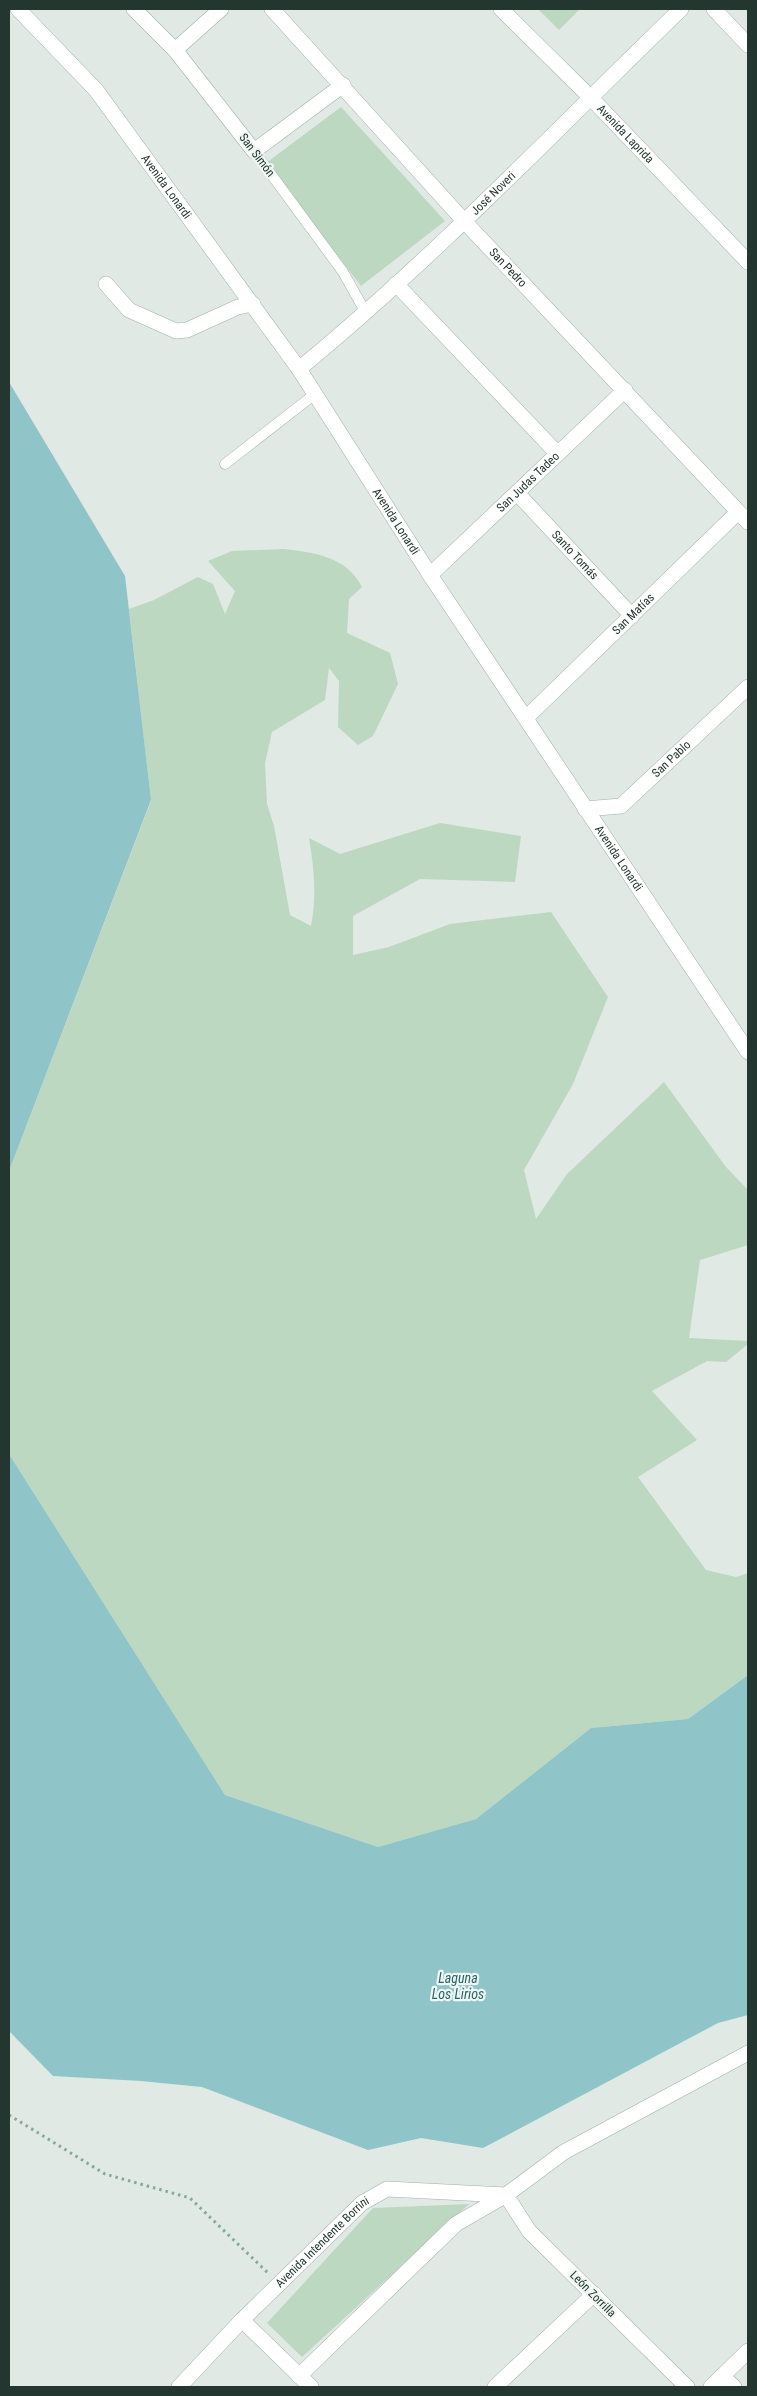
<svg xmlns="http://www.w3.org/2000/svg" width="757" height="2396" font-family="'Roboto Condensed',sans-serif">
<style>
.green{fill:#bcd8c1}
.water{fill:#8fc4c8}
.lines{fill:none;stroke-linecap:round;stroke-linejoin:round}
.service-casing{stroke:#a4b0aa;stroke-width:11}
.minor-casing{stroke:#a4b0aa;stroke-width:16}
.tertiary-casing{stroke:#a4b0aa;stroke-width:16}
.path{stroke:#85a99a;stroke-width:3;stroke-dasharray:2.5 4;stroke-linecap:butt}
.service{stroke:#fff;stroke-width:10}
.minor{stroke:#fff;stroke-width:15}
.tertiary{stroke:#fff;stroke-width:15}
.labels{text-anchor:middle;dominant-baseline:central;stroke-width:4.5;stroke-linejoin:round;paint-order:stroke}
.street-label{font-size:12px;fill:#233730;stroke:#f0f6f3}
.water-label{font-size:14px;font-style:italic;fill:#25666b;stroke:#f0f6f3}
</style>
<rect width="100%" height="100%" fill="#e0e9e4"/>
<path class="green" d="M 538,9 L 580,9 L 559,30 Z
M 341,107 L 445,221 L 361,286 L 266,163 Z
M 284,549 C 315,553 346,556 362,587 L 349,599 L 347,633 L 390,653 L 398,684 L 373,736 L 358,745 L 338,727 L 339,681 L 329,668 L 325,700 L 272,732 L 265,763 L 267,804 L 274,826 L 290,915 L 311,926 C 317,895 314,868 309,838 L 340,854 L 440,823 L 521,836 L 515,882 L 420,879 L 353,916 L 353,955 L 389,947 L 450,924 L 551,912 L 608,997 L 573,1084 L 524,1170 L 536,1219 L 567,1174 L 664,1082 L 726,1167 L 748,1190 L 748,1245 L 700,1260 L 689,1338 L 748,1341 L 748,1344 L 726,1362 L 707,1361 L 652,1391 L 697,1440 L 638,1477 L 706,1570 L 736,1577 L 748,1573 L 748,1675 L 688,1719 L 591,1728 L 476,1819 L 378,1847 L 225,1795 L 9,1454 L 9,1171 L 151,801 L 129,609 L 154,600 L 198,577 L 213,584 L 225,614 L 235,591 L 208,561 L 232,551 Z
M 469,2204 L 302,2357 L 267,2323 L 373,2208 Z"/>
<path class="water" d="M 9,382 L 125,576 L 151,800 L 9,1171 Z
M 9,1454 L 225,1795 L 378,1847 L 476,1819 L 591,1728 L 688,1719 L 748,1675 L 748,2015 L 718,2023 L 483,2148 L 421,2138 L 368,2150 L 202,2087 L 141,2081 L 53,2076 L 9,2031 Z"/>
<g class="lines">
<defs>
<path id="service" d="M 254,151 L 343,272 L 366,313
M 225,464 L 315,394"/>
<g id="minor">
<path d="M 134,9 L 175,50 L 254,151 L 343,85"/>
<path id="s1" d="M 272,9 L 465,222 L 748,522"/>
<path d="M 501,9 L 590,97"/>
<path d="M 714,9 L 748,45"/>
<path d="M 175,50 L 221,9"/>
<path d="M 106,284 L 129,310 L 176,331 L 187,330 L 238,307 L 253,304"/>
<path d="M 396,284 L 557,453"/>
<path id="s2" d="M 517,493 L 632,616"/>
<path id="s3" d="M 430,575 L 625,390"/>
<path id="s4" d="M 527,717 L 738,512"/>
<path id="s5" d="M 585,809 L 621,806 L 748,687"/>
<path d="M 242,2320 L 311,2387"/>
<path d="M 299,2376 L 456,2224 L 506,2195"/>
<path d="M 722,2376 L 734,2387"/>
<path id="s6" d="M 179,2387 L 242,2320 L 362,2203 L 387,2189 L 506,2195"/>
<path d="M 495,2387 L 594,2294"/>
<path d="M 711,2387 L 748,2351"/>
</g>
<g id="tertiary">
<path id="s7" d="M 18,9 L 96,90 L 299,369 L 430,575 L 748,1052"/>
<path id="s8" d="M 590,97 L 748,262"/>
<path id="s9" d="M 299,369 C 434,258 555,131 681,9"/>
<path d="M 687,2387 L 529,2231 L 506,2195 L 564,2152 L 748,2053"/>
</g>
</defs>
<use href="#service" class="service-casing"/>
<use href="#minor" class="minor-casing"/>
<use href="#tertiary" class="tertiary-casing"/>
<path class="path" d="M 9,2115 L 105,2174 L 190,2198 L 269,2274"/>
<use href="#service" class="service"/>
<use href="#minor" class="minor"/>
<use href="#tertiary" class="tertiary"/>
</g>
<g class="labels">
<g class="street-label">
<text stroke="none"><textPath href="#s8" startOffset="51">Avenida Laprida</textPath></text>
<text transform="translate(257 155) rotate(53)">San Simón</text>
<text stroke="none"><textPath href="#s7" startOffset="232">Avenida Lonardi</textPath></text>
<text stroke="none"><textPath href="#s9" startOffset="262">José Noveri</textPath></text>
<text stroke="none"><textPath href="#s1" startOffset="350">San Pedro</textPath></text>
<text stroke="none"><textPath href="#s3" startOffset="135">San Judas Tadeo</textPath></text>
<text stroke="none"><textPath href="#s7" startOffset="638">Avenida Lonardi</textPath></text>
<text stroke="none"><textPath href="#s2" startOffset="85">Santo Tomás</textPath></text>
<text stroke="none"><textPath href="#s4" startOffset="148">San Matías</textPath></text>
<text stroke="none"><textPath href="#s5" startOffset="105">San Pablo</textPath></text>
<text stroke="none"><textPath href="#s7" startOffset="1042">Avenida Lonardi</textPath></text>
<text stroke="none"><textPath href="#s6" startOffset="204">Avenida Intendente Borrini</textPath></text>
<text transform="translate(593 2294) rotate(45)">León Zorrilla</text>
</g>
<g class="water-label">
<text x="458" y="1978">Laguna<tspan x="458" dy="16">Los Lirios</tspan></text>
</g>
</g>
<rect width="757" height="2396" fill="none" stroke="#233730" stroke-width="20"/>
</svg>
